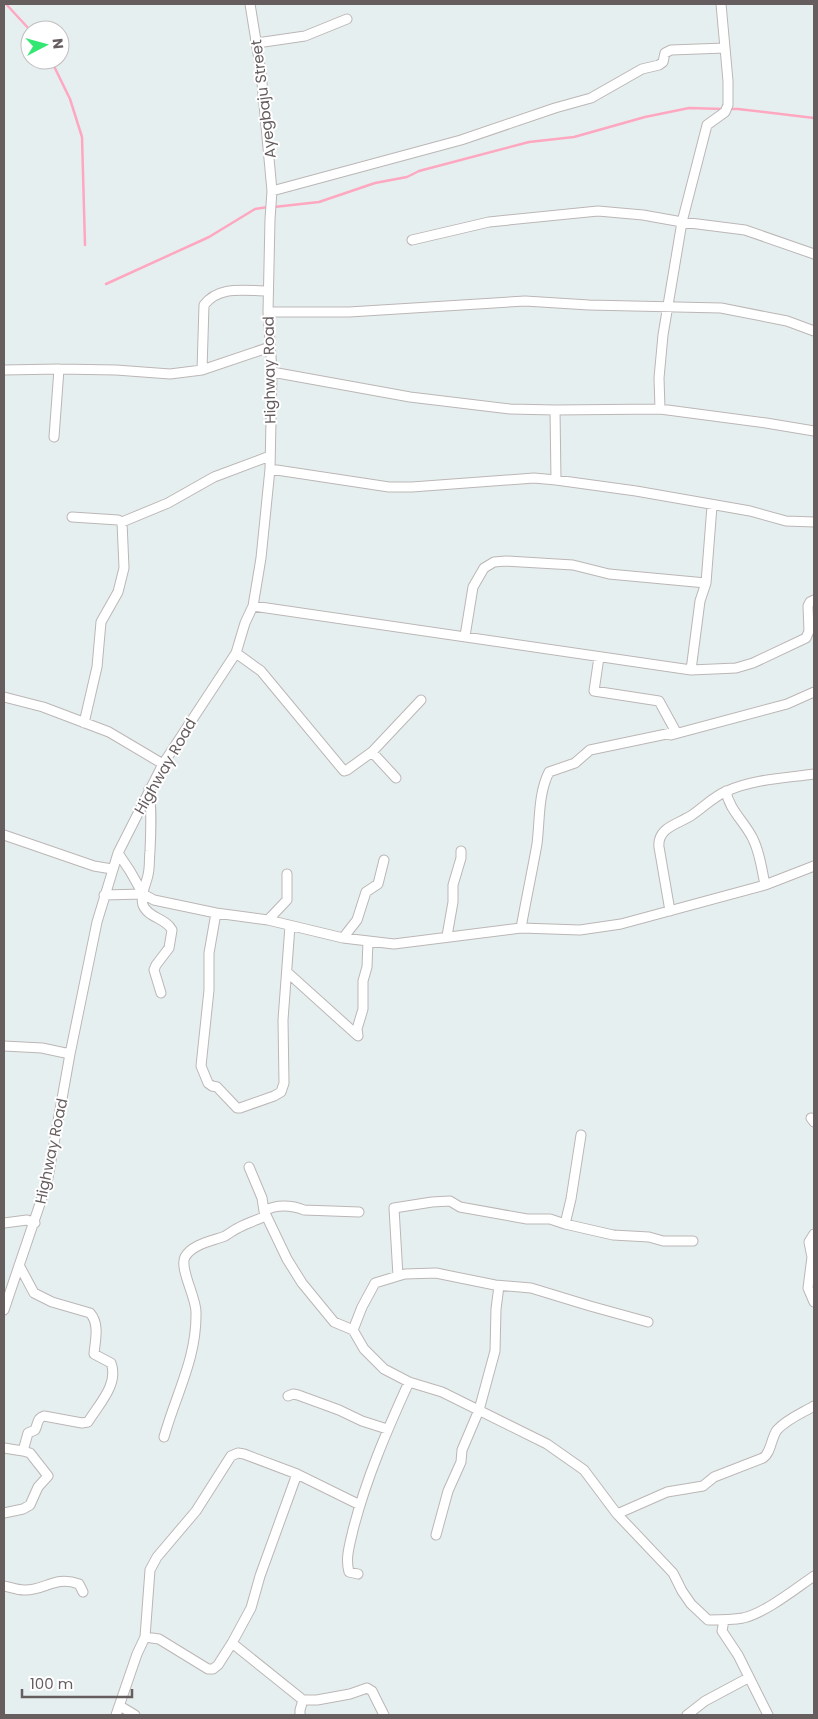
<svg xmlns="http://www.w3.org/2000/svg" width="818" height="1719" font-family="Poppins,sans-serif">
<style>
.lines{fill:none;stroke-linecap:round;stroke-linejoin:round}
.stream{stroke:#fea7c0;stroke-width:2.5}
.street-casing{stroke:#bcb6b6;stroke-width:11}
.street{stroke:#fff;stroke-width:9}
.labels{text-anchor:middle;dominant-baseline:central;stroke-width:4;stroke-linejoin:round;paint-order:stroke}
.street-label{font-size:15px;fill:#665d5f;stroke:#fff}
</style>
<rect width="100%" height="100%" fill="#e6efef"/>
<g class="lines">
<path class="stream" d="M 6,4 L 30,30
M 51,60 L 70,99 L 82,137 L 85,245
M 728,109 L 738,109 L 814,118
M 274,207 L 319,202 L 375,183 L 407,177 L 419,171 L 529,142 L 574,137 L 645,117 L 689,108 L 723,109
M 106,284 L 209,237 L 255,209 L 268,207"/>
<defs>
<path id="street" d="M 257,43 L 305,36 L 347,19
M 272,191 L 461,140 L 555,108 L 591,98 L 642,69 L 659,65 L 663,62 L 665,53 L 671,50 L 725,48
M 412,240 L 489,222 L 598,211 L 643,215 L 682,222 L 745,230 L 814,254
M 268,312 L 349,312 L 525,301 L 589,305 L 721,308 L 787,321 L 814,331
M 4,370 L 59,369 L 116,370 L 170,374 L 202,370 L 270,347
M 202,370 L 204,305 C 219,285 245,291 268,291
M 272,372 L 410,397 L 510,409 L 555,410 L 660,409 L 766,423 L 814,431
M 660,409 L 659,378 L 663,335 L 682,222 L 707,125 L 725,112 L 728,105 L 728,81 L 721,4
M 555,410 L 556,480
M 54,437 L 59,369
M 270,469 L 389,487 L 412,487 L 534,478 L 556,480 L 636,491 L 750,511 L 786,521 L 814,522
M 72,517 L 118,520 L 122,522 L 168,503 L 214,477 L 270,456
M 253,606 L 691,670 L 736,668 L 753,663 L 806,638 L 809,631 L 808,606 L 810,602 L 814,600
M 465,636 L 473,587 L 484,568 L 494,562 L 506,561 L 573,565 L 609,574 L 706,583
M 236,653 L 261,671 L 344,771 L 347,770 L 372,752 L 421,700
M 691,670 L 700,601 L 706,583 L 712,506
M 4,697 L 43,707 L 109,732 L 163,764
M 84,723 L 97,667 L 101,622 L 118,592 L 124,568 L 122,522
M 671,735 L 787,704 L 814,692
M 372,752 L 396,778
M 149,789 C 152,810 151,830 150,851 C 149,859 150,867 148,875 C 146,885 140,894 143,905 C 148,918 166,918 172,930 L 169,948 L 156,965 L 154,970 L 161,993
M 726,791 C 729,810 745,822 753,839 C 760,853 762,870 765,885
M 4,835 L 94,866 L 112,869
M 118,853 L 130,871 L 143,894
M 104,895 L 143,894 L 154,900 L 216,913 L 268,920 L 343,938 L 394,944 L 521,928 L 580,930 L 621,924 L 765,885 L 814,866
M 670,911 L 659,847 C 657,827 679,824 692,815 C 704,807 714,796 727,791 C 754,779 785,778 814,774
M 216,913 L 209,953 L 209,990 L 201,1066 L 208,1083 L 212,1086 L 217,1087 L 237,1108 L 240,1108 L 274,1096 L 281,1092 L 284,1083 L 283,1020 L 290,926
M 268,920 L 287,900 L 287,874
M 521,928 C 526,900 532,872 537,844 C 540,820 538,794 549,772 L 575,763 L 590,750 L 676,732 L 659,701 L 594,691 L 599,657
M 447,936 L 453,902 L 453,885 L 461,858 L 461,851
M 343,938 L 357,920 L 366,892 L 378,884 L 384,860
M 287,972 L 358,1036 L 357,1029 L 363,1009 L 363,981 L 367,967 L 368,941
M 4,1046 L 42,1048 L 70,1054
M 811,1118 L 814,1122
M 249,1167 L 262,1198 L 264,1211 L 287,1259 L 302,1283 L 334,1322 L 353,1330 L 364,1349 L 384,1369 L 409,1382 L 442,1392 L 547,1444 L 584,1470 L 617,1514 L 673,1573 L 682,1591 L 691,1604 L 708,1620 C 720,1620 732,1620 743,1618 C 765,1613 795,1589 814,1576
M 264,1211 C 276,1204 292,1205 304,1210 L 359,1212
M 4,1223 L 27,1220 L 35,1223
M 565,1224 L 613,1235 L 649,1237 L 663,1241 L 693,1241
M 814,1234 L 809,1242 L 812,1257 L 808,1288 L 814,1302
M 398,1276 L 405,1274 L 436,1273 L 495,1285 L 531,1288 L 590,1306 L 648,1322
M 4,1310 L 47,1183 L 70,1054 L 97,922 L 118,853 L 163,764 L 236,653 L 245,623 L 253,606 L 261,558 L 270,469 L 272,372 L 268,312 L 270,219 L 272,191 L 261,72 L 250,4
M 353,1330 L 362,1307 L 375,1283 L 398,1276 L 394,1208 L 432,1202 L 450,1201 L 460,1207 L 527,1219 L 550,1219 L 565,1224 L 571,1199 L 581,1135
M 288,1396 L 293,1394 L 298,1395 L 339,1410 L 362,1421 L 387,1429
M 164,1437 C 176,1394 197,1358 196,1312 C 196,1297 179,1268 185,1257 C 192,1244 213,1241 225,1236 C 230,1233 234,1230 238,1228 C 247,1223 257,1220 266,1216
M 4,1448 L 23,1451 L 28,1433 L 35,1430 C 38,1424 37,1418 44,1416 L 82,1423 L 88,1422 C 99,1404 119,1384 111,1363 L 94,1354 C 95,1341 100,1324 90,1313 L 52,1302 L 34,1293 L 19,1265
M 4,1513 L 23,1509 L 30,1505 L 38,1487 L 48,1476 L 30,1453 L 23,1451
M 617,1514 L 667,1492 L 703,1486 L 714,1477 L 763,1458 C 771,1453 771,1438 777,1430 C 787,1419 802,1413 814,1406
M 436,1535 L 448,1491 L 461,1462 L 462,1450 L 479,1410 L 495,1351 L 496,1309 L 499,1286
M 358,1574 L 349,1572 C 345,1558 350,1544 353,1530 C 366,1479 387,1430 409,1382
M 4,1586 C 10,1587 17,1590 24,1590 C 45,1591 54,1575 79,1584 L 83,1592
M 724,1620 L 722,1631 L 738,1655 L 768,1715
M 145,1637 L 159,1639 L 208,1669 L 213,1669 L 218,1665 L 232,1643 L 251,1608 L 260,1576 L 297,1474
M 232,1643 L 303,1700 L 317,1700 L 350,1694 L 367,1688 L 372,1691 L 384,1715
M 120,1706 L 135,1715
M 116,1715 L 137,1654 L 145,1637 L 150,1570 L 157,1557 L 196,1511 L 231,1456 L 238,1453 L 244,1454 L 297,1474 L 360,1505
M 300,1715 L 300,1710 L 303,1700
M 687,1715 L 705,1701 L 748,1678"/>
</defs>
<use href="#street" class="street-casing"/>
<use href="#street" class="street"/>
</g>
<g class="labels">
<g class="street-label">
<text transform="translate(263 99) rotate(-97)">Ayegbaju Street</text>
<text transform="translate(269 370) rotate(-91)">Highway Road</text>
<text transform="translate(165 766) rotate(-60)">Highway Road</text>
<text transform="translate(51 1151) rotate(-78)">Highway Road</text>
</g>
</g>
<rect width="818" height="1719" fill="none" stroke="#665d5f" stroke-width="10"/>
<g transform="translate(45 45) rotate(84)"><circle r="24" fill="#ffffff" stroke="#c2bebf"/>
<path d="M0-4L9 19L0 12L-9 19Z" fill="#34e773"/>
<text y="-8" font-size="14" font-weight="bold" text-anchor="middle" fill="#665d5f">N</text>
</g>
<path d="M22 1689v8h110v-8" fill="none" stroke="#665d5f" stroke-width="2.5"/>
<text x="30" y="1689" font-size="15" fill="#665d5f" stroke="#ffffff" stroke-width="4" paint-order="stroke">100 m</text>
</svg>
